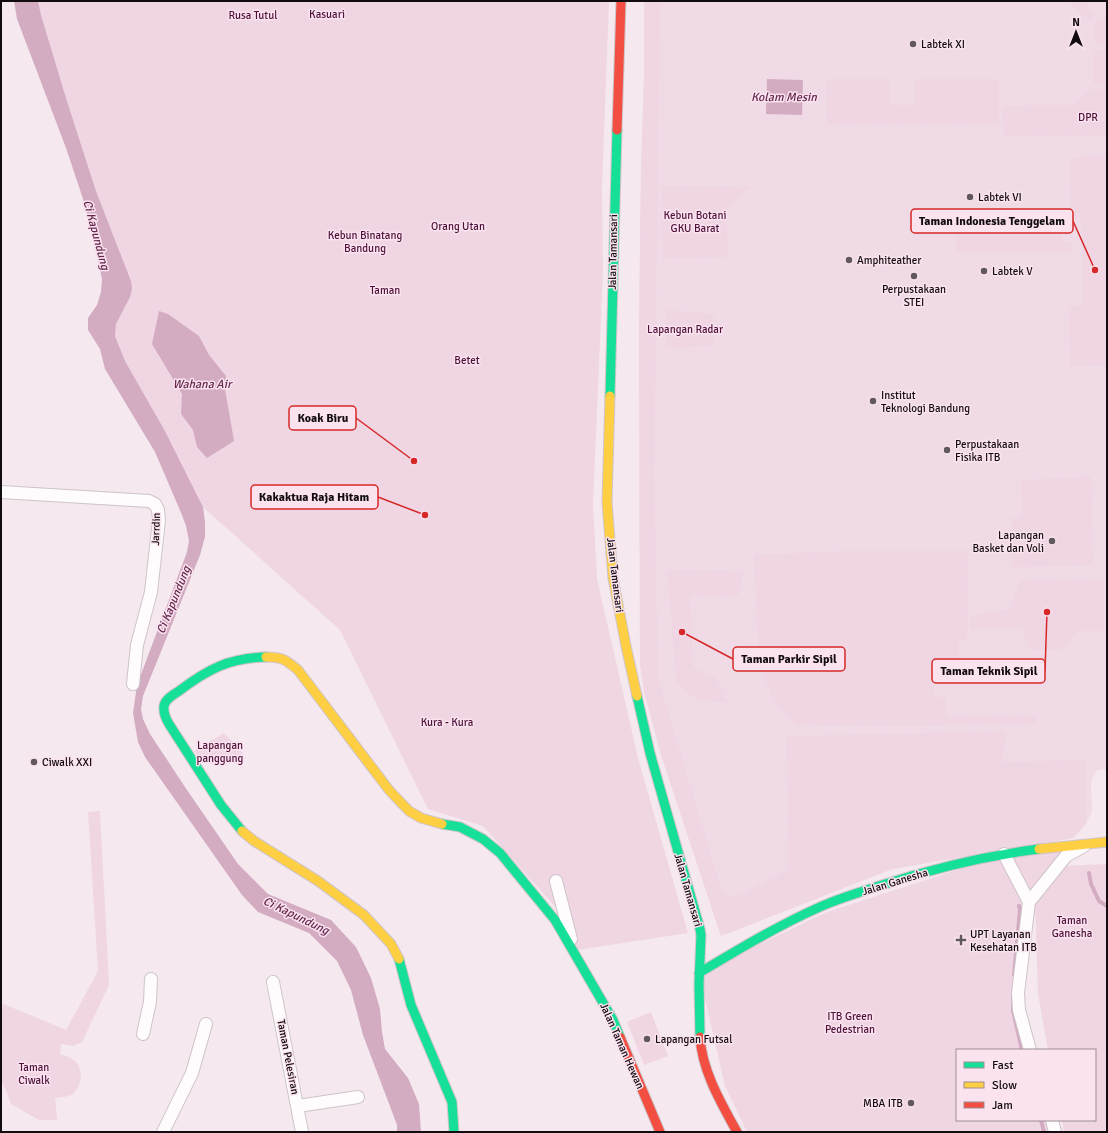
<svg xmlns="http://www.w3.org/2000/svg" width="1108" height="1133" font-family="Signika,sans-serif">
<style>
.built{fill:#efdae6}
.green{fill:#f0d5e3}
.water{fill:#d3acc2}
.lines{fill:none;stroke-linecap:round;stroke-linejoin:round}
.stream{stroke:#d3acc2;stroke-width:4}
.street-casing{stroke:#cec4c9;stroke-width:14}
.fast-casing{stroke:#cec4c9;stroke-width:11}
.slow-casing{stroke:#cec4c9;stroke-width:11}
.jam-casing{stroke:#cec4c9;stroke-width:11}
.street{stroke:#fefcfd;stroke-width:12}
.fast{stroke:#16e098;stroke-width:9}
.slow{stroke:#ffcf43;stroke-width:9}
.jam{stroke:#f24e42;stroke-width:9}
.poi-dot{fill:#61585d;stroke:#fae3ef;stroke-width:1.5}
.labels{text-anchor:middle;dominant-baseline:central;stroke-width:3;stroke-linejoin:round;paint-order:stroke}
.park-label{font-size:11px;fill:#4f123a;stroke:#fae3ef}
.poi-label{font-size:11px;fill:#120b0f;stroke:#fae3ef;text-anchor:start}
.street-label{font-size:11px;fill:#120b0f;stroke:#fae3ef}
.water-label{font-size:12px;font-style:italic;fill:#66284f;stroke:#fae3ef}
.leader{fill:none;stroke:#d62828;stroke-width:1.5}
.callout-dot{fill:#d62828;stroke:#fae3ef;stroke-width:1.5}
.callout{fill:#fae3ef;stroke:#d62828;stroke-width:1.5}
.callout-label{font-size:12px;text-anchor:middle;font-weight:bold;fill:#120b0f}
</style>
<rect width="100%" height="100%" fill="#f5e8ef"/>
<path class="built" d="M 644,1 L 1107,1 L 1107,769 L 1097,770 L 1091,782 L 1092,812 L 1086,824 L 1073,838 L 892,869 L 721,936 L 661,755 L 640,665 L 639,328 L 641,170 L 644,76 Z"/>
<path class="green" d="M 38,1 L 609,1 L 602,187 L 603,272 L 593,503 L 597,579 L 638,758 L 688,933 L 577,950 L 567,920 L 483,826 L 428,809 L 340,630 L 203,507 L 165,431 L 125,361 L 115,336 L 115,324 L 121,314 L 131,281 L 96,191 L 66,98 L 41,15 Z
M 644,1 L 660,1 L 654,473 L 658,678 L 722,892 L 735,897 L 789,869 L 787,736 L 1006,732 L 1002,762 L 1086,760 L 1086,824 L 1073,838 L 892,869 L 721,936 L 661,755 L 644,692 L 640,665 L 639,328 L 641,170 L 644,76 Z
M 1084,2 L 1096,14 L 1090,21 L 1070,3 Z
M 1099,19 L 1107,19 L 1107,43 L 1094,43 L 1094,26 Z
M 1093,50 L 1107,50 L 1107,85 L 1093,85 Z
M 826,79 L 889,79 L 890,105 L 915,105 L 915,79 L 999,79 L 999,125 L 827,124 Z
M 1091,89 L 1107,89 L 1107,135 L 1004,136 L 1003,107 L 1033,105 L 1073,105 Z
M 1107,156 L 1107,365 L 1070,366 L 1069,306 L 1083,305 L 1083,252 L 1081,218 L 1071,214 L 1070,158 Z
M 662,186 L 750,187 L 726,210 L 728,257 L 663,258 Z
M 946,216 L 1062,216 L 1062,242 L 1071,242 L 1071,252 L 956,252 L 956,223 L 946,223 Z
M 666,310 L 713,314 L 714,346 L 666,347 Z
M 1091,477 L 1093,565 L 1012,567 L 1012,518 L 1022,517 L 1021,480 Z
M 844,551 L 968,551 L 967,641 L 959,641 L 959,664 L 933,664 L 934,697 L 945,697 L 946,717 L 1034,715 L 1036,723 L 908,726 L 796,725 L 775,702 L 759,667 L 754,555 Z
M 667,570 L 743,571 L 738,596 L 690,595 L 693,668 L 715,677 L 728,703 L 694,698 L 677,683 Z
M 1104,580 L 1104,631 L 1078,631 L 1063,649 L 1032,650 L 1021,629 L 970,629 L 970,616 L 1010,609 L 1020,581 Z
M 224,733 L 243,753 L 222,767 L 204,762 L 194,751 Z
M 100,811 L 109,985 L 82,1042 L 73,1046 L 61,1044 L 60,1054 C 66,1056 73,1058 77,1063 C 84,1073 81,1089 71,1095 C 66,1097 61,1097 55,1098 L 57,1120 L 39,1120 L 11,1104 L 5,1088 L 1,1081 L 1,1003 L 66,1030 L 98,971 L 88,812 Z
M 1065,851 L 1033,895 L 1006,856 Z
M 1003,855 L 1025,902 L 1016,1011 L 1026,1050 L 957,1050 L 957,1120 L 1045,1120 L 1048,1132 L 747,1132 L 725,1086 L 699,973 L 827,912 Z
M 1107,864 L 1107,1132 L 1064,1132 L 1062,1120 L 1095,1120 L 1095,1050 L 1048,1050 L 1038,994 L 1035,901 L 1063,866 Z
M 651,1012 L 668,1056 L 644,1065 L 627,1022 Z"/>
<path class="water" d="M 14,1 L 38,1 L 41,15 L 66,98 L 96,191 L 131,281 L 132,289 L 130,297 L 116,324 L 115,336 L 125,361 L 165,431 L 203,507 L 205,522 L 205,537 L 200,555 L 143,696 L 141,709 L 143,719 L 150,734 L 187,790 L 238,864 L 268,894 L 331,920 L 356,947 L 371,978 L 380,1009 L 382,1032 L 385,1049 L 408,1078 L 419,1104 L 421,1132 L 397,1132 L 397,1125 L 363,1035 L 351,990 L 337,961 L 309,933 L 258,912 L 242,895 L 145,757 L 138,742 L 133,713 L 137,685 L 187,552 L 189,541 L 186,526 L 182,515 L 155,452 L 105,369 L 100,349 L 88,330 L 88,318 L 97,305 L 101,292 L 102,279 L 85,205 L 66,148 L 17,19 Z
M 767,79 L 803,80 L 802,115 L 766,114 Z
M 159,311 L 168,314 L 199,336 L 209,355 L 226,376 L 225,389 L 234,441 L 207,458 L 197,447 L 193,430 L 181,414 L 182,394 L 152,344 Z"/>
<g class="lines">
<path class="stream" d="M 1089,873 L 1091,884 L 1099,901 L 1107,906
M 1014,975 L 1020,910 L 1019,906
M 1013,994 L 1013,1011 L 1022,1050
M 1041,1120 L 1044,1132"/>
<defs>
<path id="street" d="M 1,492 L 149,501 L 155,504 L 158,510 L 159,520 L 151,592 L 137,645 L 133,684
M 1004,854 L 1029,902
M 556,881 L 571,939
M 273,982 L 302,1132
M 143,1034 L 150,1002 L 151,979
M 1030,1050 L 1019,1010 L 1018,993 L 1029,902 L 1066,856 L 1084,846
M 298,1106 L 358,1097
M 1052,1120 L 1055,1132
M 163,1132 L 192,1073 L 206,1024"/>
<path id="fast" d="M 610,396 L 617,130
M 637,696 L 650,753 L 700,929 L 701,935 L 699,984 L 700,1037
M 442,824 L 460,827 L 483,839 L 500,853 L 555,920 L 613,1020 L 620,1037
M 242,831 L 221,805 L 169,724 C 166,719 163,713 164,706 C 165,699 173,695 179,691 C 208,669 229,658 266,657
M 399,959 L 411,1005 L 452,1102 L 454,1132
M 699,973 C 739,949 779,925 822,906 C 840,898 860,892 879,886 C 931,869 984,856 1039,849"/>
<path id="slow" d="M 610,396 L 607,502 L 613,578 L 626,646 L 637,696
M 266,657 C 283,657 286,660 298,670 L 389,790 L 409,811 L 421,818 L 442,824
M 242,831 L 254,841 L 318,881 L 364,915 L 391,944 L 399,959
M 1039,849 L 1107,842"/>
<path id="jam" d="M 617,130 L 621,1
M 620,1037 L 660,1132
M 700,1037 C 702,1071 721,1103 737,1132"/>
</defs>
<use href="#street" class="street-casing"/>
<use href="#fast" class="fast-casing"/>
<use href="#slow" class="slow-casing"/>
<use href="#jam" class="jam-casing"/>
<use href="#street" class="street"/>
<use href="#fast" class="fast"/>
<use href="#slow" class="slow"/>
<use href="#jam" class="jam"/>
</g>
<g class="poi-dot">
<circle cx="913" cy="44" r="4"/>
<circle cx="970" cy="197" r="4"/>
<circle cx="849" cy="260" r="4"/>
<circle cx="984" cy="271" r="4"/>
<circle cx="914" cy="276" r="4"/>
<circle cx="873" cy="401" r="4"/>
<circle cx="947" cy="450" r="4"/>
<circle cx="1052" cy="541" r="4"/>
<circle cx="34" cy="762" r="4"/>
<path d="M959 934h4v4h4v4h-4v4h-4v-4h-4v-4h4z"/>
<circle cx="647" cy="1039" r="4"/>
<circle cx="911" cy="1103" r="4"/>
</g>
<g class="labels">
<g class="park-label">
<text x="327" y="14">Kasuari</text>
<text x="253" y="15">Rusa Tutul</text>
<text x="1088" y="117">DPR</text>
<text x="695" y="215">Kebun Botani<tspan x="695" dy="13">GKU Barat</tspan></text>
<text x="458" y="226">Orang Utan</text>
<text x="365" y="235">Kebun Binatang<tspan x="365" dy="13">Bandung</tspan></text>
<text x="385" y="290">Taman</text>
<text x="685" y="329">Lapangan Radar</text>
<text x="467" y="360">Betet</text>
<text x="447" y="722">Kura - Kura</text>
<text x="220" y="745">Lapangan<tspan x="220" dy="13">panggung</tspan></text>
<text x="1072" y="920">Taman<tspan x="1072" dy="13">Ganesha</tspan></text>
<text x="850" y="1016">ITB Green<tspan x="850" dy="13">Pedestrian</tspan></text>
<text x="34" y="1067">Taman<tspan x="34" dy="13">Ciwalk</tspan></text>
</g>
<g class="poi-label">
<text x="921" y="44">Labtek XI</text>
<text x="978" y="197">Labtek VI</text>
<text x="857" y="260">Amphiteather</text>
<text x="992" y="271">Labtek V</text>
<text x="914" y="289" text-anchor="middle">Perpustakaan<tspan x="914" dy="13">STEI</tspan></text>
<text x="881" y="395">Institut<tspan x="881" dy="13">Teknologi Bandung</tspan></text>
<text x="955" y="444">Perpustakaan<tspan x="955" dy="13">Fisika ITB</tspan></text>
<text x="1044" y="535" text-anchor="end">Lapangan<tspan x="1044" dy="13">Basket dan Voli</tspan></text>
<text x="42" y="762">Ciwalk XXI</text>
<text x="970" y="934">UPT Layanan<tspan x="970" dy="13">Kesehatan ITB</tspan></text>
<text x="655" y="1039">Lapangan Futsal</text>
<text x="903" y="1103" text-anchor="end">MBA ITB</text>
</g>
<g class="street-label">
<text transform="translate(613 252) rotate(-89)">Jalan Tamansari</text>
<text transform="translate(156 529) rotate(-88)">Jarrdin</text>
<text transform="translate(615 575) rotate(83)">Jalan Tamansari</text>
<text transform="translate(895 882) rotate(-17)">Jalan Ganesha</text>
<text transform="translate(688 890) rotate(74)">Jalan Tamansari</text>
<text transform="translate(622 1046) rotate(66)">Jalan Taman Hewan</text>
<text transform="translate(288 1057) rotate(79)">Taman Pelesiran</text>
</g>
<g class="water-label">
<text x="784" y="97">Kolam Mesin</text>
<text transform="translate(96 235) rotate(75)">Ci Kapundung</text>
<text x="202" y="384">Wahana Air</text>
<text transform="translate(174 600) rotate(-68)">Ci Kapundung</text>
<text transform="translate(296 916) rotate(26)">Ci Kapundung</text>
</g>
</g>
<path class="leader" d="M1095 270L1073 221M414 461L356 418M425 515L378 497M682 632L733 659M1047 612L1045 671"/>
<g class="callout-dot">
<circle cx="1095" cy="270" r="4"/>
<circle cx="414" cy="461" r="4"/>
<circle cx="425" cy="515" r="4"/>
<circle cx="682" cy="632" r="4"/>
<circle cx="1047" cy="612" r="4"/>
</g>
<g class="callout">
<rect x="911" y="209" width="162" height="24" rx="4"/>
<rect x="289" y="406" width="67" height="24" rx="4"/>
<rect x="251" y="485" width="127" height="24" rx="4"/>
<rect x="733" y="647" width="112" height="24" rx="4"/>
<rect x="932" y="659" width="113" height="24" rx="4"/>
</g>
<g class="callout-label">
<text x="992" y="225">Taman Indonesia Tenggelam</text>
<text x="323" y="422">Koak Biru</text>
<text x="314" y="501">Kakaktua Raja Hitam</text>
<text x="789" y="663">Taman Parkir Sipil</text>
<text x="989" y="675">Taman Teknik Sipil</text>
</g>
<rect width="1108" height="1133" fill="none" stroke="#120b0f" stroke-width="4"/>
<rect x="956" y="1049" width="140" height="72" fill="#fae3ef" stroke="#9d8d95"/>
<rect x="964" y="1062" width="20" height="6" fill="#16e098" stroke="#9d8d95"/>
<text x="992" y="1069" font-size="12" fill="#120b0f">Fast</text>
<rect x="964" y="1082" width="20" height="6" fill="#ffcf43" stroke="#9d8d95"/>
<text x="992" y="1089" font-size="12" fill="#120b0f">Slow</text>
<rect x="964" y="1102" width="20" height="6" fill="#f24e42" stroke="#9d8d95"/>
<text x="992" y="1109" font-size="12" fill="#120b0f">Jam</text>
<g transform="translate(1076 32)" stroke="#fae3ef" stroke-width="3" paint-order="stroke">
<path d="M0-3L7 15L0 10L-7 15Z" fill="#120b0f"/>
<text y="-6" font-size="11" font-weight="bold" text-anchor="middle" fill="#120b0f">N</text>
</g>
</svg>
